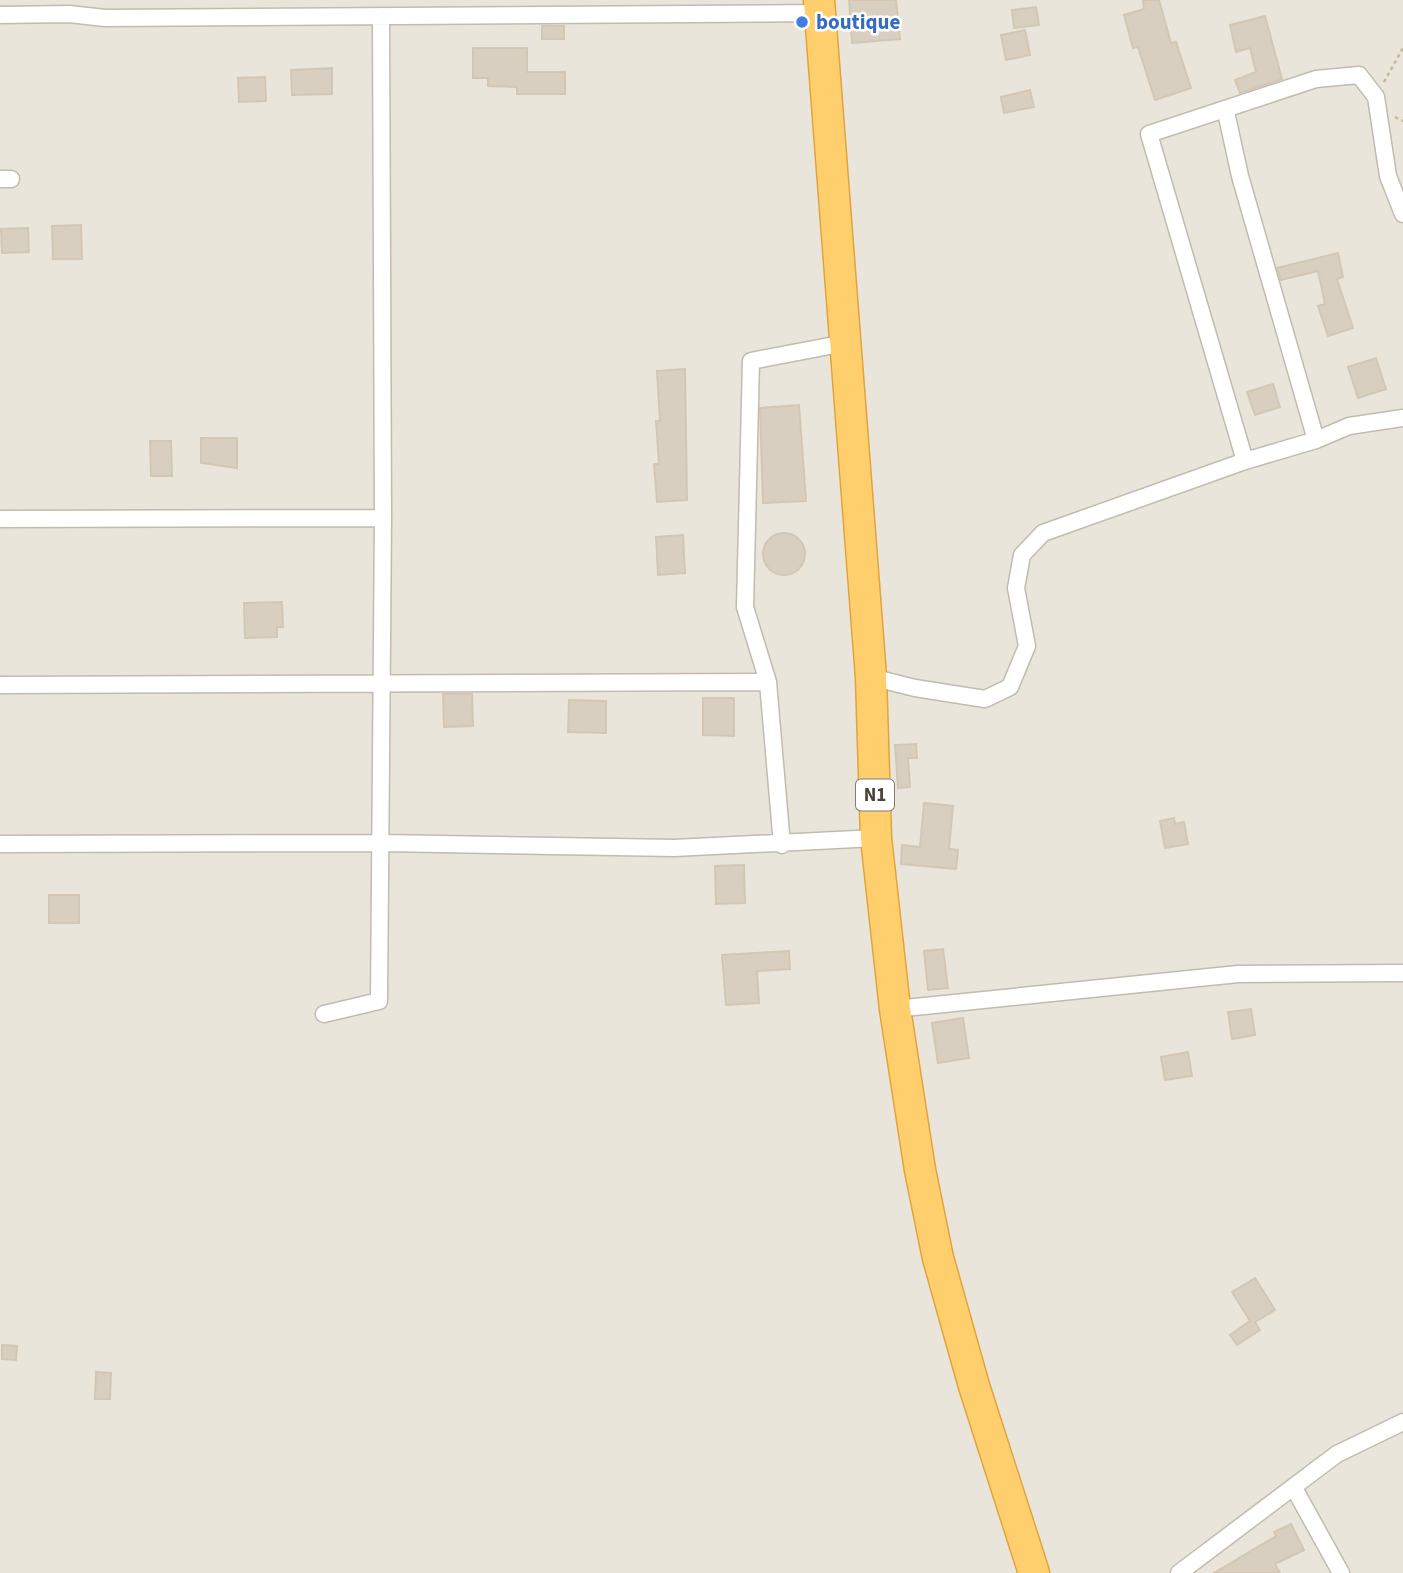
<svg xmlns="http://www.w3.org/2000/svg" width="1403" height="1573" font-family="'Source Sans 3',sans-serif">
<style>
.residential{fill:#eae5da}
.building{fill:#d8cfc1;stroke:#d3c7b4;stroke-width:2}
.lines{fill:none;stroke-linecap:round;stroke-linejoin:round}
.street-casing{stroke:#c2bbae;stroke-width:19}
.highway-casing{stroke:#e0a43c;stroke-width:33}
.path{stroke:#c4b79f;stroke-width:2.5;stroke-dasharray:3.5 3.5;stroke-linecap:butt}
.street{stroke:#fff;stroke-width:16}
.highway{stroke:#ffcf6e;stroke-width:30}
.shop-dot{fill:#3f7fe0;stroke:#fff;stroke-width:2.5}
.labels{text-anchor:middle;dominant-baseline:central;stroke-width:5;stroke-linejoin:round;paint-order:stroke}
.shield{fill:#fff;stroke:#817c74;stroke-width:2}
.shield-label{font-size:19px;font-weight:bold;fill:#4b4439}
.shop-label{font-size:21px;font-weight:bold;fill:#366cbe;stroke:#fff;text-anchor:start}
</style>
<rect width="100%" height="100%" fill="#f6f3ec"/>
<path class="residential" d="M 0,0 L 1403,0 L 1403,1573 L 0,1573 Z"/>
<path class="building" d="M 849,0 L 896,0 L 900,39 L 852,43 Z
M 1143,0 L 1159,0 L 1171,43 L 1176,42 L 1191,88 L 1155,100 L 1138,47 L 1133,48 L 1124,15 L 1144,9 Z
M 1036,7 L 1039,25 L 1014,28 L 1012,10 Z
M 1265,16 L 1282,79 L 1240,93 L 1235,80 L 1256,72 L 1250,48 L 1236,52 L 1230,25 Z
M 542,26 L 564,26 L 564,39 L 542,39 Z
M 1025,30 L 1030,55 L 1006,60 L 1001,35 Z
M 473,48 L 527,48 L 527,72 L 565,72 L 565,94 L 517,94 L 517,87 L 488,86 L 488,78 L 473,78 Z
M 332,68 L 332,94 L 292,95 L 291,70 Z
M 265,77 L 266,101 L 239,102 L 238,78 Z
M 1030,90 L 1034,107 L 1004,113 L 1001,97 Z
M 81,225 L 82,259 L 53,259 L 52,226 Z
M 28,228 L 29,252 L 2,253 L 1,229 Z
M 1338,253 L 1343,277 L 1337,279 L 1353,328 L 1328,336 L 1318,306 L 1325,304 L 1318,271 L 1281,280 L 1277,268 Z
M 1376,358 L 1386,389 L 1358,398 L 1348,367 Z
M 685,369 L 687,500 L 657,502 L 654,464 L 659,464 L 656,421 L 660,421 L 657,371 Z
M 1273,384 L 1280,407 L 1255,415 L 1247,392 Z
M 799,405 L 806,501 L 763,503 L 760,408 Z
M 201,438 L 237,438 L 237,468 L 201,463 Z
M 150,441 L 171,441 L 172,476 L 151,476 Z
M763 554a21 21 0 1 1 42 0a21 21 0 1 1-42 0Z
M 683,535 L 685,573 L 658,575 L 656,537 Z
M 282,602 L 283,627 L 277,627 L 277,637 L 245,638 L 244,603 Z
M 443,694 L 472,694 L 473,726 L 444,727 Z
M 703,698 L 734,698 L 734,736 L 703,735 Z
M 569,700 L 606,701 L 606,733 L 568,732 Z
M 916,744 L 917,758 L 908,758 L 910,787 L 898,788 L 895,745 Z
M 924,803 L 953,806 L 949,849 L 958,850 L 956,869 L 901,864 L 902,845 L 920,847 Z
M 1174,818 L 1175,824 L 1184,822 L 1188,844 L 1165,848 L 1160,821 Z
M 744,865 L 745,903 L 716,904 L 715,866 Z
M 49,895 L 79,895 L 79,923 L 49,923 Z
M 943,949 L 948,988 L 928,990 L 924,951 Z
M 789,951 L 790,969 L 757,971 L 759,1003 L 726,1005 L 722,955 Z
M 1251,1009 L 1255,1035 L 1232,1039 L 1228,1012 Z
M 963,1018 L 969,1058 L 938,1063 L 932,1023 Z
M 1188,1052 L 1192,1076 L 1165,1080 L 1161,1057 Z
M 1255,1278 L 1275,1310 L 1255,1322 L 1260,1330 L 1237,1345 L 1230,1335 L 1250,1321 L 1232,1292 Z
M 2,1345 L 17,1346 L 16,1360 L 2,1359 Z
M 96,1372 L 111,1373 L 110,1399 L 95,1399 Z
M 1291,1524 L 1304,1550 L 1275,1564 L 1280,1573 L 1214,1573 L 1276,1536 L 1274,1532 Z"/>
<g class="lines">
<defs>
<path id="street" d="M 0,15 L 69,14 L 105,18 L 820,13
M 381,16 L 383,518
M 1226,112 L 1240,176 L 1316,440
M 0,179 L 11,179
M 1245,461 L 1316,440 L 1349,426 L 1403,418
M 0,519 L 383,518 L 379,1001 L 324,1014
M 871,677 L 915,688 L 985,699 L 1010,687 L 1027,646 L 1016,588 L 1022,555 L 1043,533 L 1245,461 L 1149,134 L 1316,79 L 1359,75 L 1376,97 L 1388,176 L 1403,214
M 0,685 L 768,682
M 0,844 L 383,843 L 674,848 L 876,838
M 782,845 L 768,682 L 745,607 L 751,361 L 845,343
M 895,1009 L 1238,974 L 1403,973
M 1294,1488 L 1341,1573
M 1179,1573 L 1337,1454 L 1403,1422"/>
<path id="highway" d="M 819,0 L 871,677 L 876,838 L 895,1009 L 920,1170 L 938,1258 L 974,1386 L 1034,1573"/>
</defs>
<use href="#street" class="street-casing"/>
<use href="#highway" class="highway-casing"/>
<path class="path" d="M 1384,82 L 1403,48
M 1395,117 L 1403,121"/>
<use href="#street" class="street"/>
<use href="#highway" class="highway"/>
</g>
<circle class="shop-dot" cx="802" cy="22" r="7"/>
<g class="labels">
<rect class="shield" x="856" y="779.5" width="38" height="31" rx="5"/>
<g class="shield-label">
<text x="875" y="795">N1</text>
</g>
<g class="shop-label">
<text x="816" y="22">boutique</text>
</g>
</g>
</svg>
